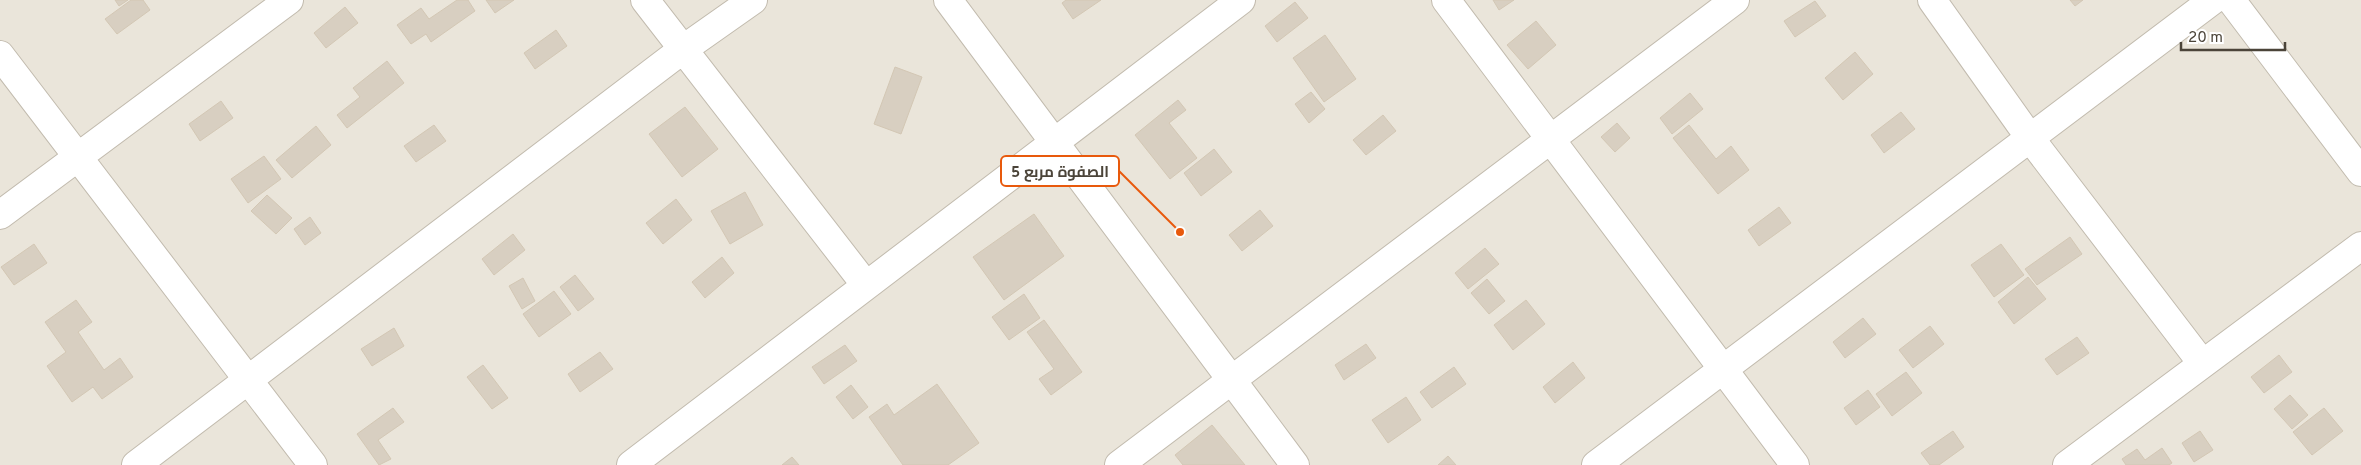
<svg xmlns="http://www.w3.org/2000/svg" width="2361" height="465" font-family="Overpass,Cairo,sans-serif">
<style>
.residential{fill:#eae5da}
.building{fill:#d8cfc1;stroke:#d3c7b4}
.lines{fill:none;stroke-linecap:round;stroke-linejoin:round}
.street-casing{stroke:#c2bbae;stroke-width:30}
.street{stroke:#fff;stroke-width:28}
.leader{fill:none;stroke:#e8590c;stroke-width:2}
.callout-dot{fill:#e8590c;stroke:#fff;stroke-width:2}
.callout{fill:#fff;stroke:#e8590c;stroke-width:2}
.callout-label{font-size:15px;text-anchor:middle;font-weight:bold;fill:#4b4439}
</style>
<rect width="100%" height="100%" fill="#f6f3ec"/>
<path class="residential" d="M 0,0 L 2361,0 L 2361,465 L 0,465 Z"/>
<path class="building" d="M 115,0 L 128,0 L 119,6 Z
M 131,0 L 143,0 L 150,10 L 117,34 L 105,19 Z
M 457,0 L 468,0 L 475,11 L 431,42 L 426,34 L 411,44 L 397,25 L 421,8 L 429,19 Z
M 486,0 L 514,0 L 495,13 Z
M 1066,0 L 1101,0 L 1073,19 L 1062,3 Z
M 1493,0 L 1514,0 L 1499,10 Z
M 2070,0 L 2083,0 L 2075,6 Z
M 1815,1 L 1826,16 L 1795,37 L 1784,21 Z
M 1295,2 L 1308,18 L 1277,42 L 1265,26 Z
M 345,7 L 358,23 L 326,48 L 314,33 Z
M 1536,21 L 1556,45 L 1528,69 L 1507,45 Z
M 556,30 L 567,46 L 535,69 L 524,53 Z
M 1325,35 L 1356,79 L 1324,102 L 1293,58 Z
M 1855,52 L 1873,74 L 1843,100 L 1825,78 Z
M 387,61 L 404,83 L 347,128 L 337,115 L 360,97 L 353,88 Z
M 895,67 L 922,77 L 901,134 L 874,124 Z
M 1311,92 L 1325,109 L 1309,123 L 1295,104 Z
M 1690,93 L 1703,109 L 1672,134 L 1660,118 Z
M 1178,100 L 1186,110 L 1169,123 L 1197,158 L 1170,179 L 1135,135 Z
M 221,101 L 233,118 L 200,141 L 189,124 Z
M 685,107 L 718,149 L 682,177 L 649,134 Z
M 1901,112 L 1915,129 L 1884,153 L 1871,135 Z
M 1383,115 L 1396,131 L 1366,155 L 1353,140 Z
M 1617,123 L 1630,138 L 1615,152 L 1601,137 Z
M 434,125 L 446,141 L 416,162 L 404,146 Z
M 1689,125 L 1716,159 L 1731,146 L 1749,170 L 1718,194 L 1673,138 Z
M 316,126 L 331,145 L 292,178 L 276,160 Z
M 1214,149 L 1232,172 L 1201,196 L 1184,173 Z
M 264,156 L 281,179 L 248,203 L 231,179 Z
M 745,192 L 763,225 L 730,244 L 711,211 Z
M 267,195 L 292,218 L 276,234 L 251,211 Z
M 676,199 L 692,220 L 663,244 L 646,223 Z
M 1779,207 L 1791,223 L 1759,246 L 1748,230 Z
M 1260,210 L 1273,226 L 1242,251 L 1229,235 Z
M 1034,214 L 1064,256 L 1004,300 L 973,257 Z
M 310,217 L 321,233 L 305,245 L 294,229 Z
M 513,234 L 525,250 L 494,275 L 482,259 Z
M 2070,237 L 2082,254 L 2037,285 L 2025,269 Z
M 34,244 L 47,263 L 14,285 L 1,267 Z
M 2001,244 L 2024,275 L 1994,297 L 1971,265 Z
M 1485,248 L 1499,264 L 1468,289 L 1455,273 Z
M 722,257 L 734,273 L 705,298 L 692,282 Z
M 575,275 L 594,299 L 578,311 L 560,287 Z
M 2028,277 L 2046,299 L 2014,324 L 1998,302 Z
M 523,278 L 535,301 L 522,309 L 509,286 Z
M 1487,279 L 1505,301 L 1489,314 L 1471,293 Z
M 554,291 L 571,314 L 539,337 L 523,314 Z
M 1024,294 L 1040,318 L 1009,340 L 992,317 Z
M 76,300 L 92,322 L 78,332 L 104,370 L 120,358 L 133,377 L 102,399 L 93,387 L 72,402 L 47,366 L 66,352 L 45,322 Z
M 1526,300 L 1545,324 L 1513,350 L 1494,325 Z
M 1863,318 L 1876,334 L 1845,358 L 1833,342 Z
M 1044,320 L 1082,372 L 1051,395 L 1039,379 L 1054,369 L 1027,332 Z
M 1930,326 L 1944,344 L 1913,368 L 1899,350 Z
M 394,328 L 404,346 L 372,366 L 361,349 Z
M 2077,337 L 2089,353 L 2057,375 L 2045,359 Z
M 1366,344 L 1376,358 L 1344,380 L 1335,365 Z
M 845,345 L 857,361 L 824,384 L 812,367 Z
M 600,352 L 613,369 L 580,392 L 568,374 Z
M 2279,355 L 2292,372 L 2264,393 L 2251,377 Z
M 1573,362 L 1585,378 L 1555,403 L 1543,387 Z
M 483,365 L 508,398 L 492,409 L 467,377 Z
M 1454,367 L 1466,384 L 1432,408 L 1420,392 Z
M 1906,372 L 1922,393 L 1892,416 L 1876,394 Z
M 937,384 L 979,443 L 948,465 L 903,465 L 869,417 L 887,404 L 894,415 Z
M 851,385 L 868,407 L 853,419 L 836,397 Z
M 1868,390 L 1880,407 L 1856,425 L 1844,408 Z
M 2290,395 L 2308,415 L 2292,429 L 2274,409 Z
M 1406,397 L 1421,420 L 1388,443 L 1372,420 Z
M 393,408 L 404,422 L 378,440 L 391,459 L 379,465 L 357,434 Z
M 2324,408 L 2343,431 L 2312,455 L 2293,432 Z
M 1212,425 L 1245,465 L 1183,465 L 1175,455 Z
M 1953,431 L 1964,447 L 1939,465 L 1930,465 L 1921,453 Z
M 2200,431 L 2213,450 L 2194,462 L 2182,443 Z
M 2162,448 L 2172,463 L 2169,465 L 2126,465 L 2122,459 L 2137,449 L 2145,460 Z
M 1448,456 L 1456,465 L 1438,465 Z
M 792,457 L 799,465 L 782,465 Z"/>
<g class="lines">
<defs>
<path id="street" d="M 645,0 L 865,284
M 948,0 L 1295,465
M 1446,0 L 1795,465
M 1932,0 L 2030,138 L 2202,363
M 2231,0 L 2361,172
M 0,55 L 313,465
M 0,215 L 289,0
M 136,465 L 682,50 L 753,0
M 631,465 L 1241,0
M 1119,465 L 1735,0
M 1596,465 L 2213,0
M 2067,465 L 2361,246"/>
</defs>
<use href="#street" class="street-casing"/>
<use href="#street" class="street"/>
</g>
<path class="leader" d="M1180 232L1119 171"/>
<circle class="callout-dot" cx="1180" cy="232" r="5"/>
<rect class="callout" x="1001" y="156" width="118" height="30" rx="5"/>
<g class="callout-label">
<text x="1060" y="177">الصفوة مربع 5</text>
</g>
<path d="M2181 42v8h104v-8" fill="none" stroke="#4b4439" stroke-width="2.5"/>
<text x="2188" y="42" font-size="15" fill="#4b4439" stroke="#ffffff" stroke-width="4" paint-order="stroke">20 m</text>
</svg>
